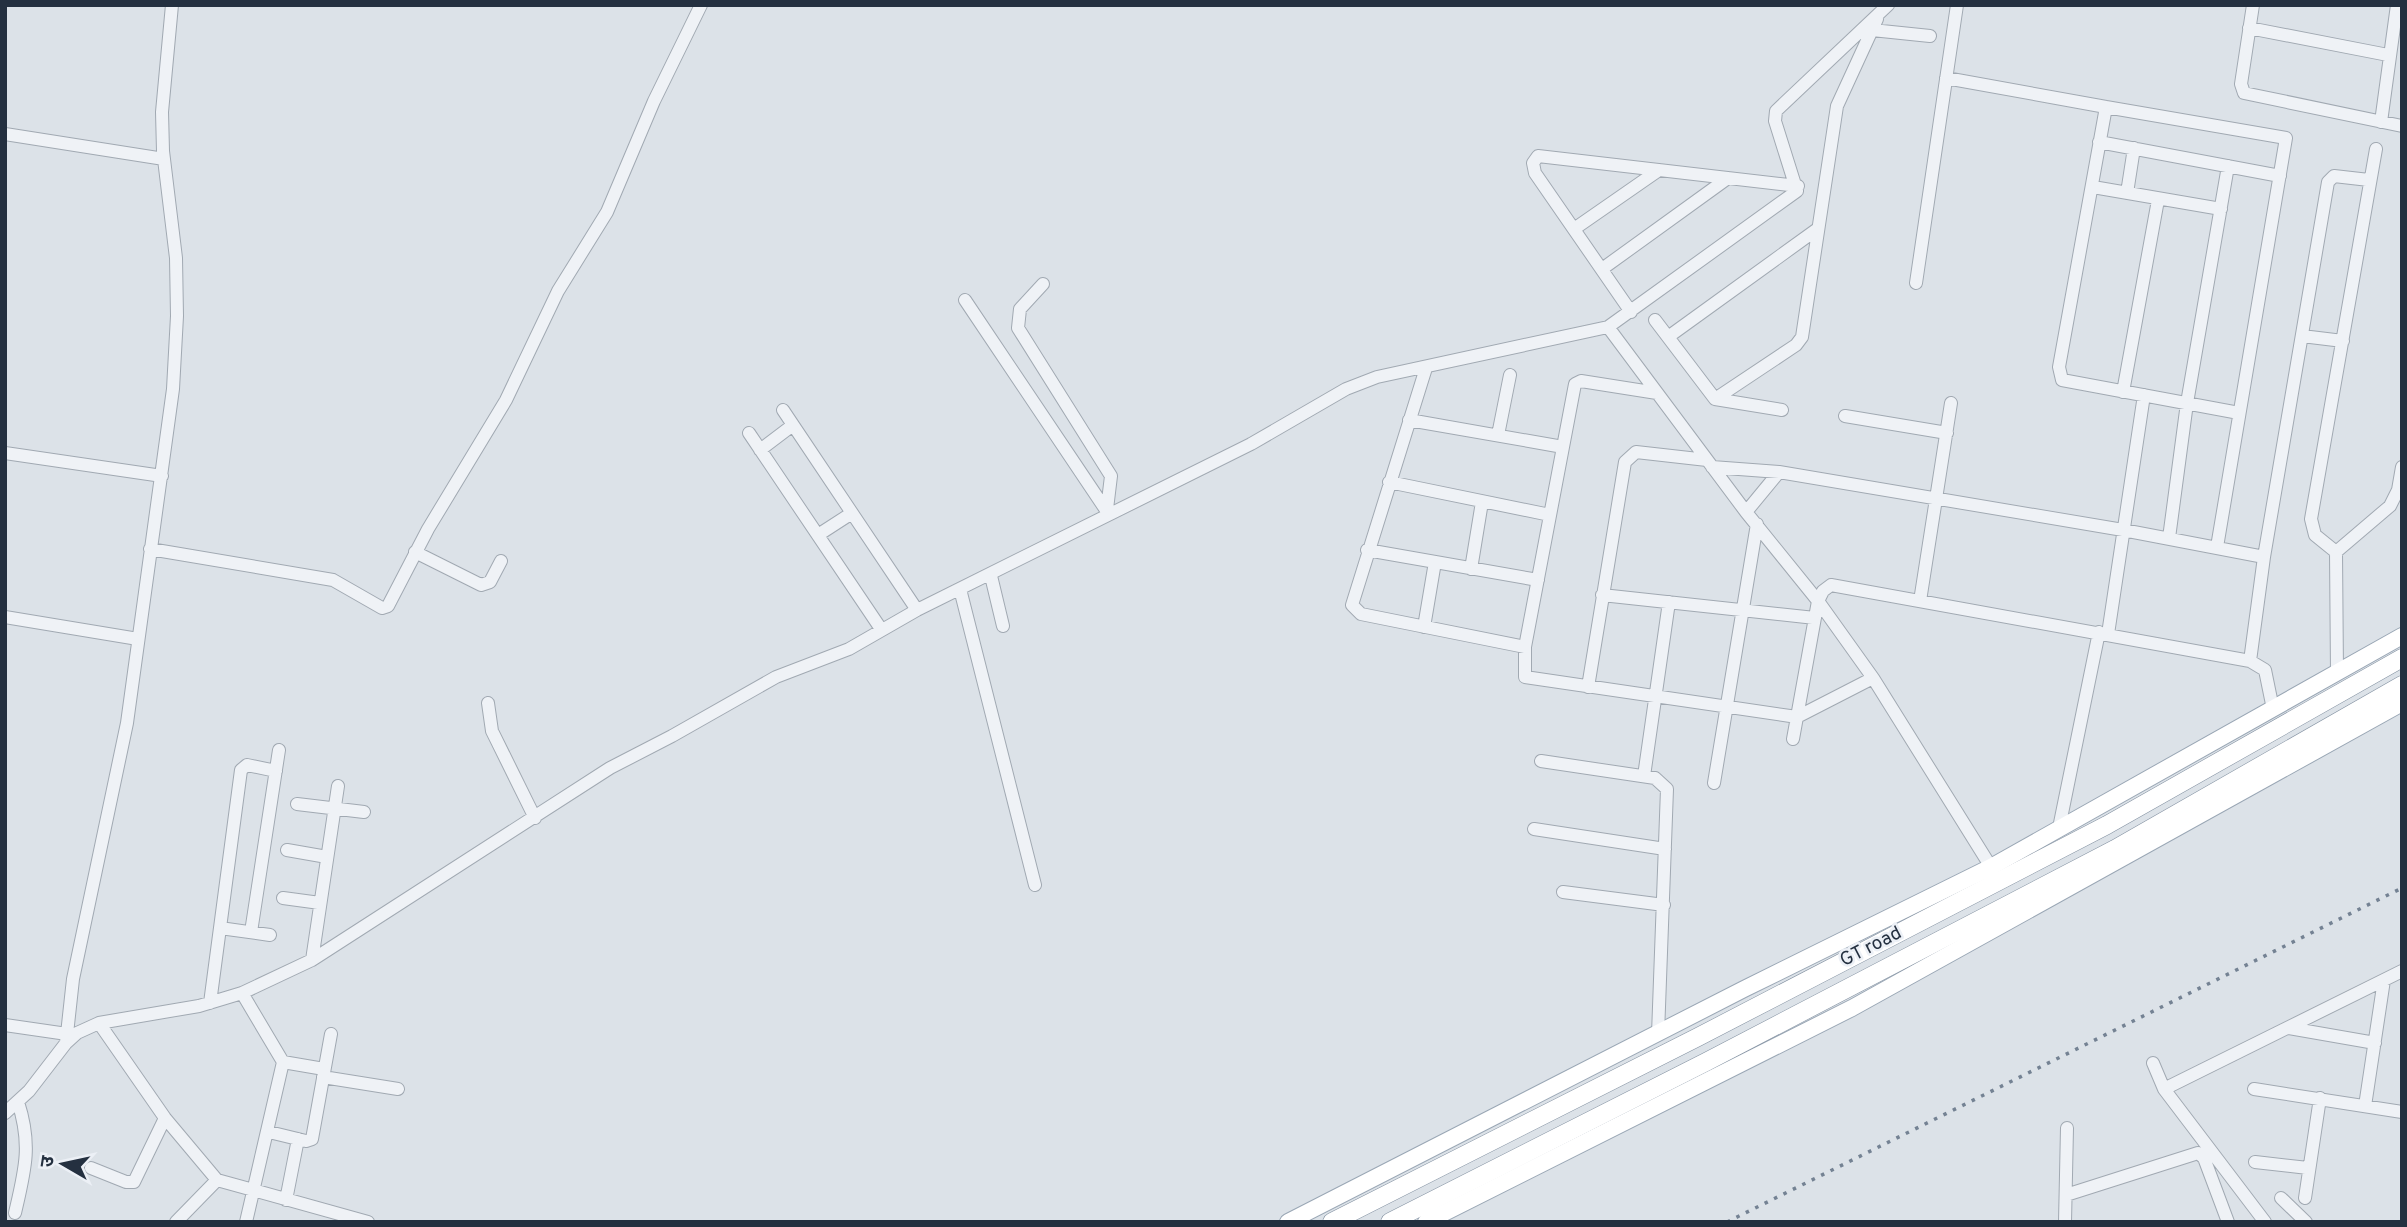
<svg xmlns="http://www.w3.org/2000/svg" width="2407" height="1227" font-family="Overpass,'Noto Sans Devanagari',sans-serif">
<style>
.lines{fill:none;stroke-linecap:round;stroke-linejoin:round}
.minor-casing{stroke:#a1a9b2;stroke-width:14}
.major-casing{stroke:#9aa7b5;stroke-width:18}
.highway-casing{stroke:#8290a0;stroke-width:19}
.minor{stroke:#eff2f6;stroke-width:12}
.major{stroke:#fff;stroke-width:16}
.highway{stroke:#fff;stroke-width:18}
.rail{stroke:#748293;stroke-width:3.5;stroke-dasharray:3.5 7;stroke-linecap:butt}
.labels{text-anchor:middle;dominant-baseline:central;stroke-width:5;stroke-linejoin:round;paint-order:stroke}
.street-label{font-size:19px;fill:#243040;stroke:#ecf0f6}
</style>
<rect width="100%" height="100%" fill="#dce2e8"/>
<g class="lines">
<defs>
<path id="minor" d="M 172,5 L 162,112 L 163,151 L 176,258 L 177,316 L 173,389 L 127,723 L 73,979 L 66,1043 L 77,1033 L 99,1023 L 199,1006 L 242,993 L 312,960 L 610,768 L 672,736 L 776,677 L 849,649 L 917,610 L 1251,444 L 1346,389 L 1377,377 L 1608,327 L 1797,191 L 1775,121 L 1776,111 L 1888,5
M 2253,5 L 2241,84 L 2244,93 L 2402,126
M 2249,28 L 2388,55
M 1872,30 L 1930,36
M 1946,78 L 2106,107 L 2059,367 L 2062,380 L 2239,413
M 2106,107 L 2286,138 L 2217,547
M 2381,122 L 2397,5
M 5,134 L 164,159
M 2099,142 L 2280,176
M 2093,187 L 2221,209
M 2127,193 L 2134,148
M 1574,229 L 1659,170
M 1602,269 L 1728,178
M 1916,283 L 1957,5
M 1043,284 L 1020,309 L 1018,328 L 1111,476 L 1107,509
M 965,300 L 1108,513
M 1631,312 L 1535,173 L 1533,163 L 1538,156 L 1798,186
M 1655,320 L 1715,399 L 1782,410
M 1608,327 L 1746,512 L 1818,601 L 1873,678 L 1991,867
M 2302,336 L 2343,341
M 1668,337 L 1816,230
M 1426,368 L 1352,605 L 1361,614 L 1525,647
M 2123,392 L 2158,200
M 1657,393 L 1581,381 L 1575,384 L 1525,647 L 1525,677 L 1797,717 L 1873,678
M 1715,399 L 1796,345 L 1802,337 L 1837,106 L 1877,19
M 783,410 L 917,610
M 1845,416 L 1947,433
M 1409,420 L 1563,447
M 749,433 L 881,629
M 1498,435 L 1510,375
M 760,450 L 793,425
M 5,453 L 162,476
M 1712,467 L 1779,472
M 1389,482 L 1550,515
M 1746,512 L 1779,472 L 2123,530 L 2264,557 L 2250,661
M 818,535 L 852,513
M 2169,538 L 2187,403 L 2228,166
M 150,549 L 333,580 L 382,608 L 388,606 L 428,529 L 506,400 L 558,291 L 607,212 L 654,101 L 701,5
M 1367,550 L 1538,580
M 415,552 L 481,585 L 490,582 L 501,561
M 2336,552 L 2315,535 L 2311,519 L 2376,149
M 2264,557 L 2328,182 L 2334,176 L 2369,180
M 1471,569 L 1482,502
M 991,576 L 1003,626
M 960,589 L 1035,885
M 1602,595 L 1815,618
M 1920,601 L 1951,403
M 5,617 L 138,639
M 1424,627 L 1435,562
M 2108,634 L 2144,395
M 2337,673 L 2336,552 L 2390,506 L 2398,490 L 2402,467
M 1588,687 L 1625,462 L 1636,452 L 1707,460
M 488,703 L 492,731 L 535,818
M 1793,739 L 1818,601 L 1823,591 L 1831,585 L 2250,661 L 2265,670 L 2273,709
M 1541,761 L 1655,778 L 1667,789 L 1658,1034
M 1644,776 L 1669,602
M 1714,783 L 1757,524
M 297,804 L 364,812
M 2059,828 L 2099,632
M 1534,829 L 1665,849
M 287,850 L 327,857
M 1563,892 L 1664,905
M 283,898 L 320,903
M 220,928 L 270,935
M 251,932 L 279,750
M 312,960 L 338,786
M 242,993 L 283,1062 L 246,1222
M 210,1003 L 241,770 L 247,765 L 276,771
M 99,1023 L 165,1118 L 217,1180 L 368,1222
M 5,1025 L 67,1034
M 2289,1028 L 2375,1043
M 283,1062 L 324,1069
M 2153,1063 L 2164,1089 L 2265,1222
M 323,1077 L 398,1089
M 2164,1089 L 2402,971
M 2254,1089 L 2402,1112
M 2365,1106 L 2384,980
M 5,1113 L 29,1091 L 66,1043
M 269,1132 L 306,1141 L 312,1139 L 331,1034
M 2255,1162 L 2308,1168
M 91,1168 L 126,1182 L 134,1182 L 165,1118
M 2066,1195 L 2198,1153 L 2204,1158 L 2228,1222
M 2281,1198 L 2306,1222
M 2305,1198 L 2320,1098
M 286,1200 L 298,1139
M 15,1213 C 25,1170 32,1145 18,1102
M 176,1222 L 217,1180
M 2065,1222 L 2067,1128"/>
<path id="major" d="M 1288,1222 L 1744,989 L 1991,867 L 2402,636
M 1426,1222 L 1852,1008 L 2402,703"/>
<path id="highway" d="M 1332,1222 L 1698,1037 L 2107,825 L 2402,658
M 1390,1222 L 1706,1062 L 2115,849 L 2402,685"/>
</defs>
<use href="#minor" class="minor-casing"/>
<use href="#major" class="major-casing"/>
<use href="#highway" class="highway-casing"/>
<use href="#minor" class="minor"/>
<use href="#major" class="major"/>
<use href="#highway" class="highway"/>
<path class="rail" d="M 1727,1222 L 2402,888"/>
</g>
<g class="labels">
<g class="street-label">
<text transform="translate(1871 947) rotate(-27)">GT road</text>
</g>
</g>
<rect width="2407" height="1227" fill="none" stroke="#243040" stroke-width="14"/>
<g transform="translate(63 1164) rotate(279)" stroke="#ecf0f6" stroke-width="5" paint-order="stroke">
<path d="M0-5L12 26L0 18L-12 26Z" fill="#243040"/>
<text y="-10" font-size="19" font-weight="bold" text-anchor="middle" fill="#243040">उ</text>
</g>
</svg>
